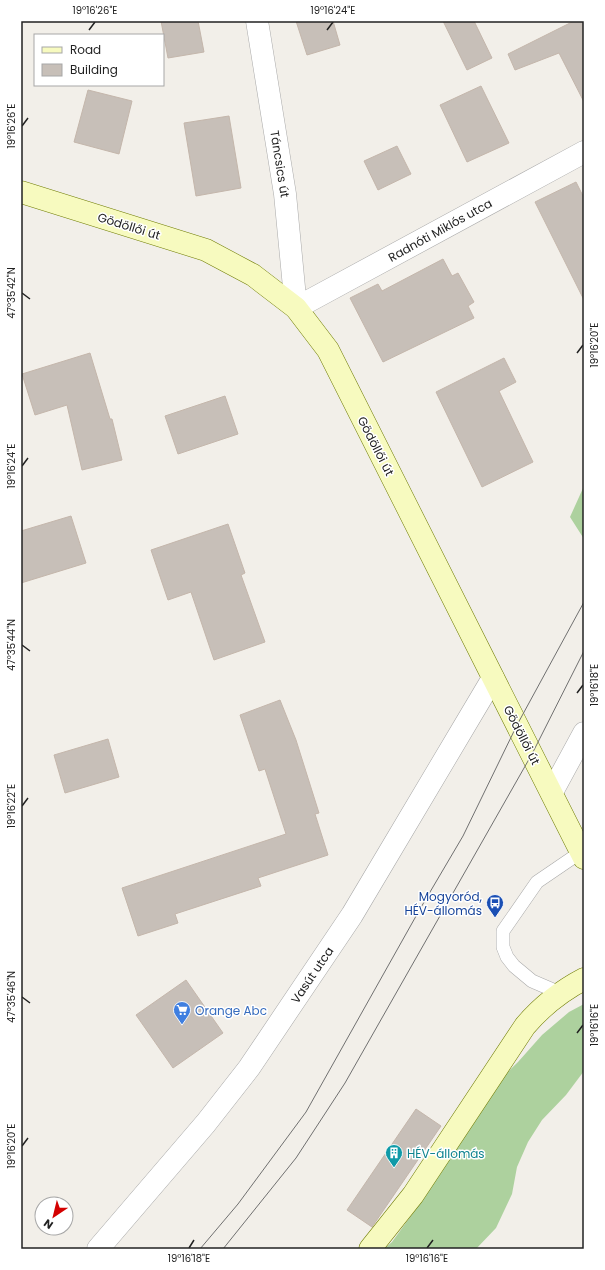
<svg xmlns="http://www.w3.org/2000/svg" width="605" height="1270" font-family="Poppins,sans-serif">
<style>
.forest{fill:#add19e}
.building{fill:#c7bfb8;stroke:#c4b6ab}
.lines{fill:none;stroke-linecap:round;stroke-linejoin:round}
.lane-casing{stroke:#a9a9a9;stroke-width:14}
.street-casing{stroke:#a9a9a9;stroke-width:23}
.secondary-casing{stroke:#707d05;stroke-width:23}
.lane{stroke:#fff;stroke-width:13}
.street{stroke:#fff;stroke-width:22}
.secondary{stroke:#f7fabf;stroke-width:22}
.tram{stroke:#707070;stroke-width:1}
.ticks{fill:none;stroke:#222;stroke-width:1.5}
.labels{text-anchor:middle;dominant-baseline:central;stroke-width:3;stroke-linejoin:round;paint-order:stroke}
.street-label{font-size:12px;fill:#222;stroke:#fff}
.transit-label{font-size:12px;fill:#164399;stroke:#fff;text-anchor:end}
.shop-label{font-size:12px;fill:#366cbe;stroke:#fff;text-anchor:start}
.culture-label{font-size:12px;fill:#0d838f;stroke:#fff;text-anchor:start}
.neatline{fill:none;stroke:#222;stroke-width:1.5}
.ticks-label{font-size:10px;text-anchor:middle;fill:#222}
</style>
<rect width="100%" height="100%" fill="#f2efe9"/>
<path class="forest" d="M 584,486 L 584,539 L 570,517 Z
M 584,1004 L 584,1071 L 566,1095 L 542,1120 L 528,1142 L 517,1167 L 512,1194 L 496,1228 L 476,1249 L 384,1249 L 392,1242 L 426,1195 L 491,1088 L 518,1062 L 542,1035 L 569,1012 Z"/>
<path class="building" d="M 161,21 L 198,21 L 204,52 L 168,58 Z
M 296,21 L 333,21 L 340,45 L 307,55 Z
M 443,21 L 474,21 L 492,58 L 467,70 Z
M 574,21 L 584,21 L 584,102 L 559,53 L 515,70 L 508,54 Z
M 481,86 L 509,143 L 467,162 L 440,105 Z
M 88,90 L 132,101 L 119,154 L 74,142 Z
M 229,116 L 241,188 L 196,196 L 184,123 Z
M 397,146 L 411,174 L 378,190 L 364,161 Z
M 576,182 L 584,198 L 584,300 L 535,202 Z
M 443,259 L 452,276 L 458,273 L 474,302 L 468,306 L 474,318 L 383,362 L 350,298 L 378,284 L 382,291 Z
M 90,353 L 110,419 L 112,419 L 122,460 L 82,470 L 67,405 L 35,415 L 22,374 Z
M 504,358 L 516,382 L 499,391 L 533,462 L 482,487 L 436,392 Z
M 225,396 L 238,434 L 178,454 L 165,416 Z
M 71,516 L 86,563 L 21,583 L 21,531 Z
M 228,524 L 245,573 L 241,575 L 265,642 L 214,660 L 191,592 L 168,600 L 151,550 Z
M 280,700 L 296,740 L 319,813 L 315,814 L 328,855 L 258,878 L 261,886 L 175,914 L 178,923 L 138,936 L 122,888 L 286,834 L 265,769 L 259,771 L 240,715 Z
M 108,739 L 119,777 L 65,793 L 54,755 Z
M 186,980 L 223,1033 L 173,1068 L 136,1015 Z
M 416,1109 L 441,1126 L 372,1227 L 347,1210 Z"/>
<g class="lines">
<defs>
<path id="lane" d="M 560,993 L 532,981 L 514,966 L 507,957 L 503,947 L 503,931 L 537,882 L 581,852"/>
<path id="street" d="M 257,21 L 285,194 L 296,308 L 584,152
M 552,792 L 584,733
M 98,1249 L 206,1123 L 249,1068 L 352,915 L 493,678"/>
<path id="secondary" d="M 21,192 L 206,250 L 253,275 L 296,308 L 328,350 L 584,858
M 370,1249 L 413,1195 L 525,1026 C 542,1006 561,991 584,979"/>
</defs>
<use href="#lane" class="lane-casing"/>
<use href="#street" class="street-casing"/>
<use href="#secondary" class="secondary-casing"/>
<use href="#lane" class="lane"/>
<use href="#street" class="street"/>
<use href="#secondary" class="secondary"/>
<path class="tram" d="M 200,1249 L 238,1204 L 306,1112 L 420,909 L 463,836 L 517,725 L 584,602
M 223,1249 L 296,1158 L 345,1083 L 532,754 L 584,651"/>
</g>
<path class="ticks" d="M 89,30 L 95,22M 327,30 L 333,22M 22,126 L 28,118M 22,293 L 30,299M 577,353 L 583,345M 22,466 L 28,458M 22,645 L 30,651M 577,693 L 583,685M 22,806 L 28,798M 22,997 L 30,1003M 577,1033 L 583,1025M 22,1146 L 28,1138M 189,1248 L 194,1240M 427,1248 L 433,1240"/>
<defs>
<symbol id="bus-pin" viewBox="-11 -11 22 30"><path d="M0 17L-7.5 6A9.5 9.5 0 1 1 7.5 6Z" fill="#1a4fb4" stroke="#fff"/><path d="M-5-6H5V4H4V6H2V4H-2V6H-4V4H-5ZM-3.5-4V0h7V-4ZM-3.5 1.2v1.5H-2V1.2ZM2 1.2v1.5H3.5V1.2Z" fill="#fff"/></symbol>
<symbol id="supermarket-pin" viewBox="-11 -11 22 30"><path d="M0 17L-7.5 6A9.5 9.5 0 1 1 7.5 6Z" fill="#3f7fe0" stroke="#fff"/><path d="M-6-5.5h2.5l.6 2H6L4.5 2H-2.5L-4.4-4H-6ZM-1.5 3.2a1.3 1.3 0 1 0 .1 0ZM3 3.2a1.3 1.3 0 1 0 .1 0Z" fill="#fff"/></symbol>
<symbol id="building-pin" viewBox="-11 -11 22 30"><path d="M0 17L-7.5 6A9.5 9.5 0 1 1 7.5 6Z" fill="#0f9aa8" stroke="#fff"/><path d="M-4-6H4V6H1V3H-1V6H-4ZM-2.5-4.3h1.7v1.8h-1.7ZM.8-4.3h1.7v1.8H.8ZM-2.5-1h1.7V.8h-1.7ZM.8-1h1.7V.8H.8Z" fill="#fff"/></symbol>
</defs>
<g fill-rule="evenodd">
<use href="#bus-pin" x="485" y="893" width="20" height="27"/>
<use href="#supermarket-pin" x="172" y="1000" width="20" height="27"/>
<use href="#building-pin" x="384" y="1143" width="20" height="27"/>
</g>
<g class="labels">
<g class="street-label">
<text transform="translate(280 164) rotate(81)">Táncsics út</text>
<text transform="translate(129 226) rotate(17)">Gödöllői út</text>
<text transform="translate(440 230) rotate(-29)">Radnóti Miklós utca</text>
<text transform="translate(376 446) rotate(63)">Gödöllői út</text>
<text transform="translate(522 735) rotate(63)">Gödöllői út</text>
<text transform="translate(312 975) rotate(-56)">Vasút utca</text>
</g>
<g class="transit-label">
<text x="482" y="896">Mogyoród,<tspan x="482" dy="14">HÉV-állomás</tspan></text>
</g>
<g class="shop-label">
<text x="195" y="1010">Orange Abc</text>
</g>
<g class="culture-label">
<text x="407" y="1153">HÉV-állomás</text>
</g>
</g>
<rect width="605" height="1270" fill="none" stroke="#ffffff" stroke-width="44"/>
<rect x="34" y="34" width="130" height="52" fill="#ffffff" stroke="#a7a7a7"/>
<rect x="42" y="47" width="20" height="6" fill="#f7fabf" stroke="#a7a7a7"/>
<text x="70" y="54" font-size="12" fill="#222222">Road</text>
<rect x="42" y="64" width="20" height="12" fill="#c7bfb8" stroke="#a7a7a7"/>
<text x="70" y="74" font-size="12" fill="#222222">Building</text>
<g transform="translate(54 1216) rotate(215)"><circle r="19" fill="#ffffff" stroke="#a7a7a7"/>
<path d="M0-3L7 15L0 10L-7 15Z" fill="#d40000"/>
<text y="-6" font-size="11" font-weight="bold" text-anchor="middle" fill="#222222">N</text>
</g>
<rect x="22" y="22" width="561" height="1226" class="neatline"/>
<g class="ticks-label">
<text x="95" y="14">19°16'26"E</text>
<text x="333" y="14">19°16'24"E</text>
<text transform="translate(11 126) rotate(-90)" y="4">19°16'26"E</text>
<text transform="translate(11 293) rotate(-90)" y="4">47°35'42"N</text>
<text transform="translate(594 345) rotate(-90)" y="4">19°16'20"E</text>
<text transform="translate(11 466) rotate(-90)" y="4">19°16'24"E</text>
<text transform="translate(11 645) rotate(-90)" y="4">47°35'44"N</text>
<text transform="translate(594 685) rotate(-90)" y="4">19°16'18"E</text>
<text transform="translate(11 806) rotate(-90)" y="4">19°16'22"E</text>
<text transform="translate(11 997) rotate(-90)" y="4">47°35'46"N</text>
<text transform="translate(594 1025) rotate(-90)" y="4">19°16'16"E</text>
<text transform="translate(11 1146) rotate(-90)" y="4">19°16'20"E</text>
<text x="189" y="1262">19°16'18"E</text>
<text x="427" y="1262">19°16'16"E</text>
</g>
</svg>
